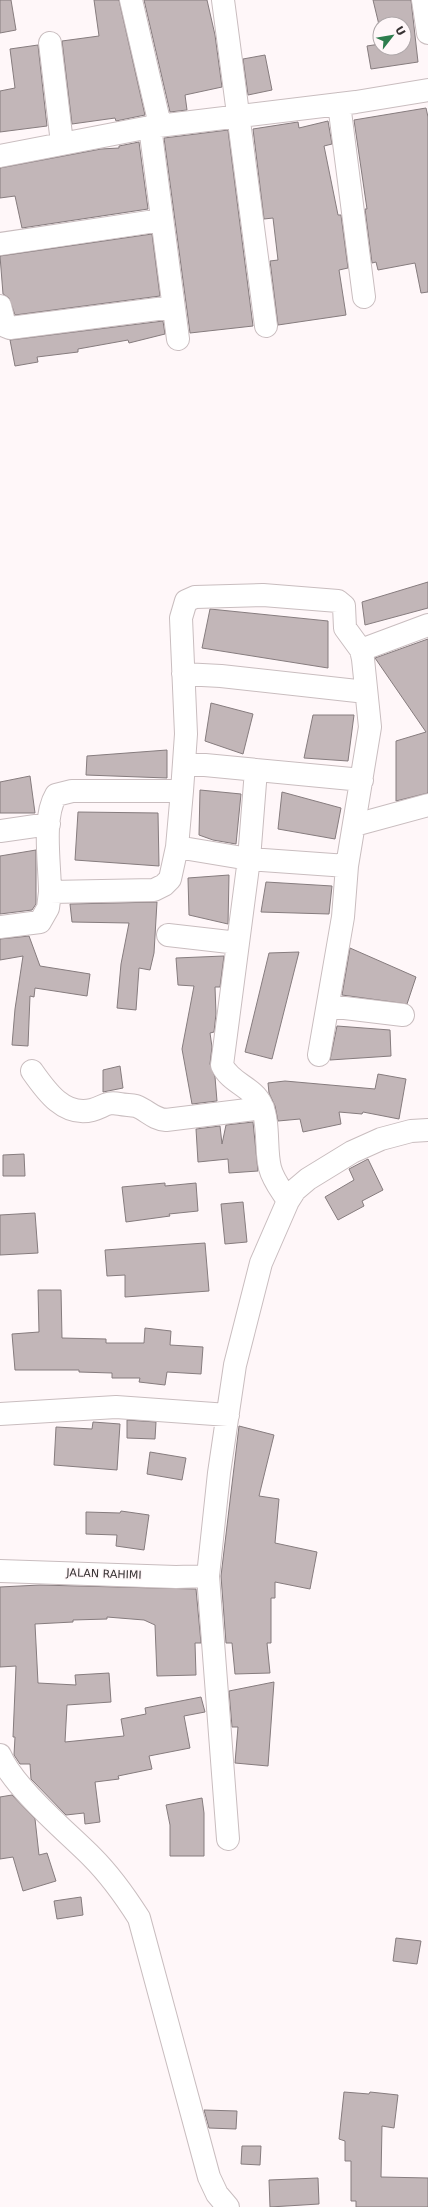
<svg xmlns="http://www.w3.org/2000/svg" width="428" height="2207" font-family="'DejaVu Sans',sans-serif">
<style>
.building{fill:#c2b6b8;stroke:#867c7e}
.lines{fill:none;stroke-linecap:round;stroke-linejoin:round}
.street-casing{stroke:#c9bdbf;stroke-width:24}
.street{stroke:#fff;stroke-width:22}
.labels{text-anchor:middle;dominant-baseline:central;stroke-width:3;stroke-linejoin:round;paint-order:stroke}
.street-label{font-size:11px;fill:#373233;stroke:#fff7f9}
</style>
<rect width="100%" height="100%" fill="#fff7f9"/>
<path class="building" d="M 0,0 L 11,0 L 16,30 L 0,33 Z
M 94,0 L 119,0 L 145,115 L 116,121 L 115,118 L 72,124 L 62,41 L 99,36 Z
M 144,0 L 207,0 L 215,35 L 222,87 L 185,95 L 187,110 L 170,112 Z
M 373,0 L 411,0 L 418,62 L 371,69 L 367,46 L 380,44 L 380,48 L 404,48 L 404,24 L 380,24 L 380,29 Z
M 38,45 L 47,126 L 0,132 L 0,91 L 15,88 L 10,49 Z
M 265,55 L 272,90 L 248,95 L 243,59 Z
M 426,108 L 428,117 L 428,292 L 421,293 L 415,263 L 378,270 L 376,262 L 372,263 L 365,209 L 367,209 L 354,120 Z
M 328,121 L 332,144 L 324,146 L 338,215 L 341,215 L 348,268 L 339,270 L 346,315 L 278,325 L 270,261 L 278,260 L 273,218 L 264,219 L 253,129 L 298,122 L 299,128 Z
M 228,130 L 253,326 L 190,333 L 164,138 Z
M 139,142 L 148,209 L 22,228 L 15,196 L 0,198 L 0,168 L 101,149 L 119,148 L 119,146 Z
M 152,234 L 160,296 L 15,315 L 9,298 L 3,294 L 0,256 Z
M 163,321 L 165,334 L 129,343 L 128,340 L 78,349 L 78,352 L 37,357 L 38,362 L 15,366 L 10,340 Z
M 428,582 L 428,608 L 365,625 L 362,602 Z
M 210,609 L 328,621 L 328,668 L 202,648 Z
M 428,639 L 428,793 L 396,801 L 396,741 L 426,732 L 375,658 Z
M 211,703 L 253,714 L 243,754 L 205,741 Z
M 313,715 L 354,715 L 348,761 L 304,758 Z
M 167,750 L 167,778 L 86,775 L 87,756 Z
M 30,776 L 35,813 L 0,813 L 0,782 Z
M 200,790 L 241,794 L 236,844 L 213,840 L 199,835 Z
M 282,792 L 341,808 L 335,839 L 278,829 Z
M 78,812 L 158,813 L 159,866 L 75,860 Z
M 36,850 L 36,904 L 32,910 L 0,914 L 0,856 Z
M 229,875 L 228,924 L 189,915 L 188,878 Z
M 266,882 L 332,886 L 329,914 L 261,912 Z
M 157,902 L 154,953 L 150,970 L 139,968 L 136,1010 L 117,1008 L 121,964 L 129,923 L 72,922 L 70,904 Z
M 29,936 L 40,966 L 90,974 L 87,996 L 35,988 L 34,997 L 30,996 L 28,1046 L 12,1045 L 15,1009 L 23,956 L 0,960 L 0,939 Z
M 350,948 L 416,977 L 407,1004 L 342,995 Z
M 299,952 L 272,1059 L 245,1052 L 269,953 Z
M 224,956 L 220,987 L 215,987 L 216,1014 L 214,1032 L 210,1033 L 212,1047 L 210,1064 L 215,1077 L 217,1101 L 192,1104 L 182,1049 L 194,986 L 178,985 L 176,958 Z
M 337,1026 L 390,1030 L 391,1056 L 330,1060 Z
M 120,1066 L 123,1088 L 103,1092 L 103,1070 Z
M 378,1074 L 406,1079 L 399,1119 L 363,1112 L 362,1114 L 339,1112 L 341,1124 L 303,1132 L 300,1119 L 278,1121 L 275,1106 L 269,1093 L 268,1083 L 285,1081 L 375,1089 Z
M 253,1122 L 258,1171 L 229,1173 L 228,1159 L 198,1162 L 196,1129 L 220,1126 L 222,1144 L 226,1125 Z
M 24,1154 L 25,1176 L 3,1176 L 3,1155 Z
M 368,1159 L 383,1190 L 362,1201 L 364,1206 L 338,1220 L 325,1197 L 354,1180 L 349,1169 Z
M 165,1183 L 165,1186 L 196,1183 L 198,1211 L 169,1214 L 170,1216 L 126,1222 L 122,1187 Z
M 243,1202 L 247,1242 L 225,1244 L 221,1204 Z
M 35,1213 L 38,1253 L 0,1255 L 0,1215 Z
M 205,1243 L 209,1291 L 125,1297 L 125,1275 L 107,1276 L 105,1250 Z
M 38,1290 L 61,1290 L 62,1338 L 106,1339 L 106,1343 L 144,1343 L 145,1328 L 171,1331 L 170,1345 L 203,1347 L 201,1374 L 167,1372 L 165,1385 L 139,1382 L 140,1378 L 112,1378 L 112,1373 L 79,1372 L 79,1370 L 15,1370 L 12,1334 L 39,1332 Z
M 127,1420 L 156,1422 L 155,1439 L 127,1438 Z
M 93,1422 L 120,1424 L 117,1470 L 54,1465 L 56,1427 L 92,1429 Z
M 239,1426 L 274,1435 L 259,1496 L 279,1499 L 275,1543 L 317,1552 L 310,1589 L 275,1582 L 275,1598 L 271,1598 L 271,1643 L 267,1643 L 270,1673 L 235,1674 L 232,1643 L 226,1643 L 221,1576 Z
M 150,1452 L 186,1458 L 182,1480 L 147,1474 Z
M 121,1511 L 149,1515 L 144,1550 L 116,1546 L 117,1535 L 86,1534 L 86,1512 L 120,1513 Z
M 40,1585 L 196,1589 L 201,1643 L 195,1643 L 196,1675 L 157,1676 L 155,1625 L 144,1620 L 107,1617 L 107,1619 L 73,1620 L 73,1622 L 35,1624 L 38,1683 L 76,1685 L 75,1675 L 109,1673 L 111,1702 L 67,1705 L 65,1742 L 124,1736 L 121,1719 L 146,1714 L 145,1708 L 201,1697 L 205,1712 L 184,1716 L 190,1748 L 149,1756 L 152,1769 L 118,1776 L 119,1779 L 95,1782 L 100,1822 L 85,1824 L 84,1813 L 66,1815 L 31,1779 L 30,1764 L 20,1764 L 14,1755 L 15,1737 L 13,1737 L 16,1666 L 0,1667 L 0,1587 Z
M 274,1682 L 268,1766 L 235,1763 L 238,1727 L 232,1727 L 229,1691 Z
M 12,1795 L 35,1819 L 39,1855 L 47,1853 L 56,1881 L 23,1891 L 13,1857 L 0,1859 L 0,1797 Z
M 202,1798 L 204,1813 L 204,1856 L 170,1856 L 170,1825 L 166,1805 Z
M 81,1897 L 83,1915 L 57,1919 L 54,1901 Z
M 396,1938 L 421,1941 L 417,1964 L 393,1961 Z
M 344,2092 L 369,2094 L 370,2092 L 398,2095 L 394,2128 L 382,2126 L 381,2177 L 428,2178 L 428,2207 L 356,2207 L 356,2201 L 351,2201 L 351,2161 L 345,2161 L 345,2141 L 339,2139 Z
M 204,2110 L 237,2111 L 236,2129 L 209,2128 Z
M 242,2146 L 261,2146 L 260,2165 L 241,2164 Z
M 318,2178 L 319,2204 L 270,2207 L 269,2180 Z"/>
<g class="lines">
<defs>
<path id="street" d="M 131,0 L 160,125
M 223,0 L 266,326
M 423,0 L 428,33
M 50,43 L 62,143
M 339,104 L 364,297
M 150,127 L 178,339
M 0,156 L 150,127 L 356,102 L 428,90
M 0,244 L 162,220
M 0,306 L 5,326 L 10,328 L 173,307
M 361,650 L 428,625
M 183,674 L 221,676 L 366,692
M 184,763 L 362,780
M 256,770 L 249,859 L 222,1065 C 230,1083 253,1087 261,1104 C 270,1123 265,1148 270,1168 C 273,1180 282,1191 288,1201
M 182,791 L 72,791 L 56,795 C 42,818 50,865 50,892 L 154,890 L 164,885 L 170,879 L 177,847 L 182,791 L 186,734 L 181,618 L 186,601 L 195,597 L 263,595 L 338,601 L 344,606 L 345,628 L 361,650 L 363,659 L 370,727 L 347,866
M 355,825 L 428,805
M 0,831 L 49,824
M 177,847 L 249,859 L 347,866 L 343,917 L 319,1055
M 0,927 L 40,922 L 48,908 L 50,892
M 168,935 L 238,943
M 328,1006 L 403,1015
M 32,1071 C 46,1091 64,1117 92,1110 C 104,1107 106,1101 120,1104 C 125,1105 131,1105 136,1106 C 147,1110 153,1119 166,1120 L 263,1108
M 0,1414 L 116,1407 L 228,1415
M 0,1571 L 176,1577 L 208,1576
M 0,1755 C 14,1788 66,1831 92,1857 C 111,1876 125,1896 139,1918 L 209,2177 L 217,2194 L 228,2207
M 228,1839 L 208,1576 L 219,1473 L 235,1365 L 261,1263 L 288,1201 L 295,1190 L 308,1179 L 352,1152 L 381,1139 L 411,1131 L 428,1130"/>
</defs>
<use href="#street" class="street-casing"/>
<use href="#street" class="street"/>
</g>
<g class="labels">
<g class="street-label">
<text transform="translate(104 1574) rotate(2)">JALAN RAHIMI</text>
</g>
</g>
<g transform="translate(392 36) rotate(59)"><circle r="19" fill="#fff7f9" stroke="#afa8aa"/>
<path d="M0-3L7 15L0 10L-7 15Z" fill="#2d7d4e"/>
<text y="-6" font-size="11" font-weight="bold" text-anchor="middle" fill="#373233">U</text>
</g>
</svg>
